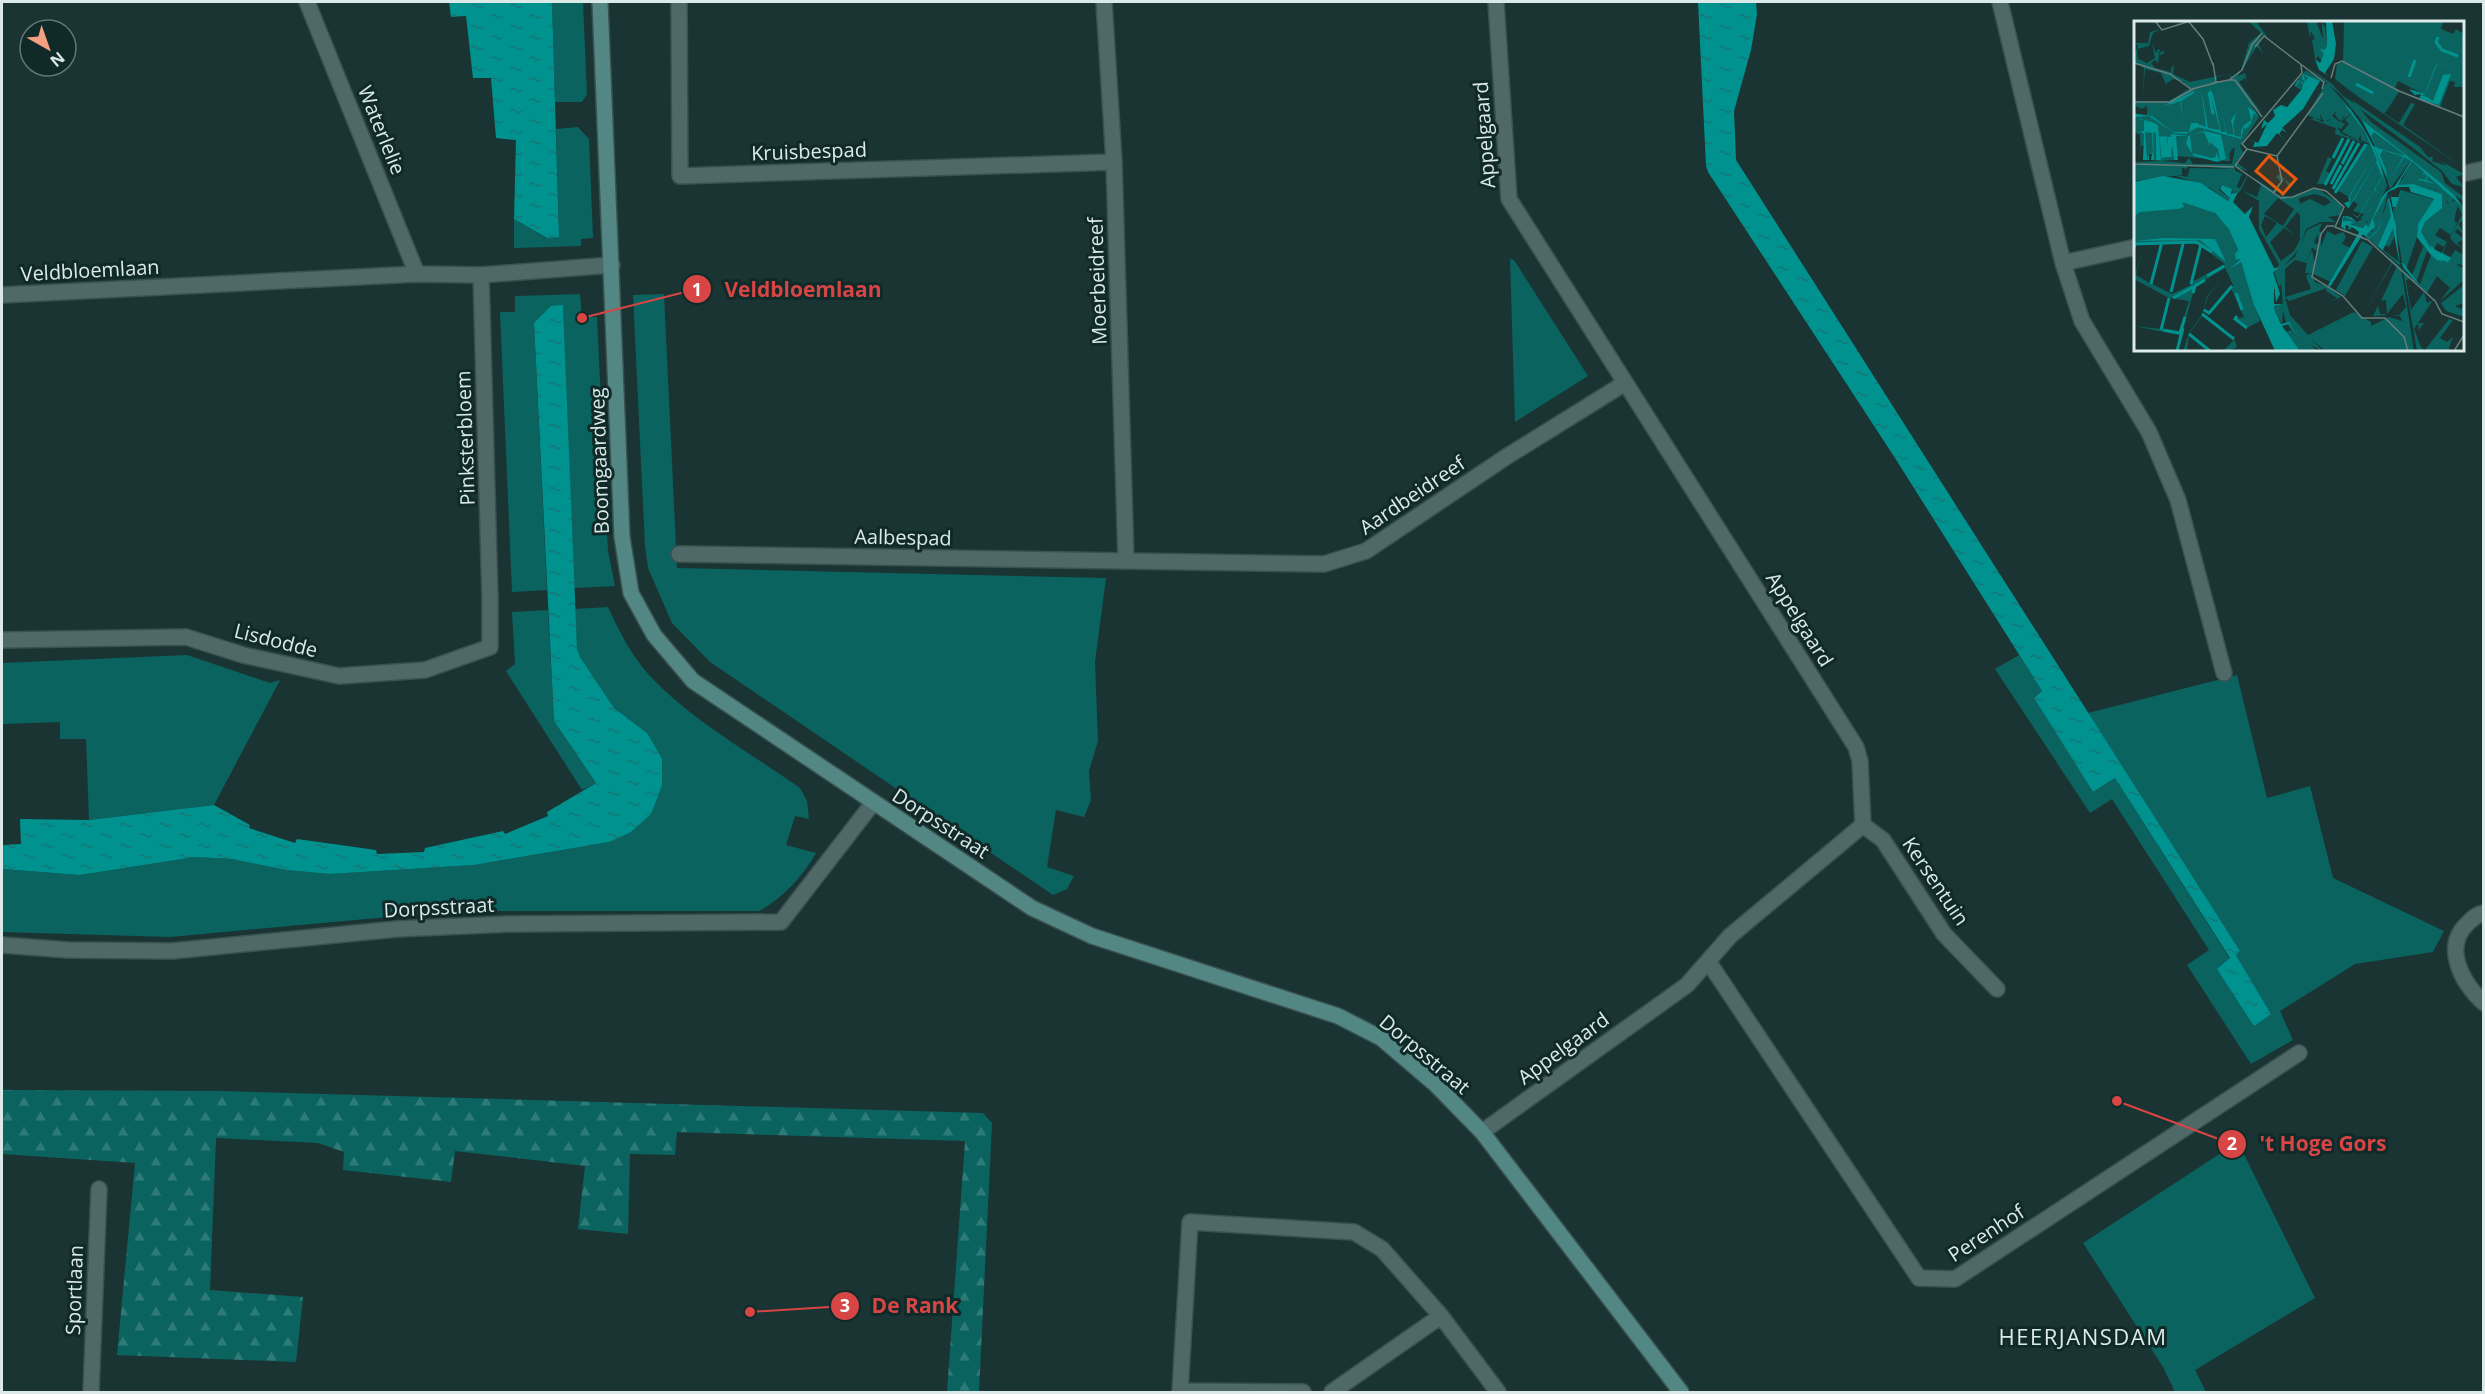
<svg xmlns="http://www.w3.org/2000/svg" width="2485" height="1394" font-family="'Open Sans',sans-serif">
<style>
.grass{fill:#0b6360}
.forest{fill:url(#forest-firs)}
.water{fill:url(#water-ripples)}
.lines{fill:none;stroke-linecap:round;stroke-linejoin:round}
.minor-casing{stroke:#3a5150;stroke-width:18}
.secondary-casing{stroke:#3a5150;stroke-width:18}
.minor{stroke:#4e6967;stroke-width:15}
.secondary{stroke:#528784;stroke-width:15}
.labels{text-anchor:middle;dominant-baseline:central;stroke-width:6;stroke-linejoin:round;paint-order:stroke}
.street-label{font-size:20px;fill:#dbeae9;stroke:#0f2a28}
.quarter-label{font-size:22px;letter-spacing:1.5px;fill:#dbeae9;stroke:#0f2a28}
.inset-river{fill:none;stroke:#00928e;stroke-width:3}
.inset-road{fill:none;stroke:#677d7b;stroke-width:1.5}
.view{fill:#e8590c;fill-opacity:0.15;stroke:#e8590c;stroke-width:3}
.inset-edge{fill:none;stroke:#dbeae9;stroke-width:3}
.leader{fill:none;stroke:#d74545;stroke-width:2}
.callout-dot{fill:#d74545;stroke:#0f2a28;stroke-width:2}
.mark-label{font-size:18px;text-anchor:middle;font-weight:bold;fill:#fff}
.callout-label{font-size:21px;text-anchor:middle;font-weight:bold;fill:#d74545;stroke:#0f2a28;stroke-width:6;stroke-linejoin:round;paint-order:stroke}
</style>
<defs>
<pattern id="forest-firs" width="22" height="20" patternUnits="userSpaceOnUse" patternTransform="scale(1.5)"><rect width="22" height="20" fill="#0b6360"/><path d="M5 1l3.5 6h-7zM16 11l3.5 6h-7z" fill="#2e7a77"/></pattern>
<pattern id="water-ripples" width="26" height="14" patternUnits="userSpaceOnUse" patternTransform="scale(1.5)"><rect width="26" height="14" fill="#00928e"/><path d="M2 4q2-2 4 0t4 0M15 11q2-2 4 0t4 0" fill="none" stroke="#177775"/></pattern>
</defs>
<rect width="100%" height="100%" fill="#193432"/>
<path class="grass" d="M 552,2 L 583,2 L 587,94 L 582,102 L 555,102 Z
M 578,127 L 589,139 L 593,238 L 581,239 L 581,246 L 514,248 L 514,219 L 546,238 L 559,236 L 556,129 Z
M 1510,259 L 1514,260 L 1588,376 L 1515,422 Z
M 580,294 L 582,317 L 597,317 L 608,551 L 615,586 L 574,588 L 563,305 L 534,323 L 547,590 L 512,592 L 500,312 L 515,312 L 515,296 Z
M 664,294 L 677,568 L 1106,578 L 1095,662 L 1098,741 L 1089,771 L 1091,800 L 1084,817 L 1056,810 L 1047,867 L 1074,876 L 1067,889 L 1053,895 L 710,662 L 672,623 L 648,568 L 645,546 L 633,295 Z
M 608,607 C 619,631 631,655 649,675 C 691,720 749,752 800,788 L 807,801 L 809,819 L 795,816 L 786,845 L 816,853 C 804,875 782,899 759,911 L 498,911 L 421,914 L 170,937 L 2,932 L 2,869 L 80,875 L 195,857 L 232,859 L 286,870 L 330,874 L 474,865 L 609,842 L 647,733 L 614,708 L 580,657 L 577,648 L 575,609 Z
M 548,610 L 554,721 L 596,783 L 582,790 L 506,671 L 515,664 L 512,612 Z
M 187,655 L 270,683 L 280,680 L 214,805 L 89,820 L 86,739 L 60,739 L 60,722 L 2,724 L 2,663 Z
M 2019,655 L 2042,691 L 2034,698 L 2093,792 L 2115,778 L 2230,959 L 2218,968 L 2271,1014 L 2236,955 L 2240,951 L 2088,713 L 2237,675 L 2267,798 L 2310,786 L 2333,878 L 2444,931 L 2433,952 L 2355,964 L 2280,1011 L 2293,1040 L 2251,1064 L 2187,965 L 2209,950 L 2112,799 L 2090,813 L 1995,669 Z
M 2238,1142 L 2315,1298 L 2195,1370 L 2206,1392 L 2175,1392 L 2163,1367 L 2083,1243 Z"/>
<path class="forest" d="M 2,1090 L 223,1091 L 983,1113 L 992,1123 L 979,1392 L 947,1392 L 965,1141 L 677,1132 L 675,1155 L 630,1154 L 628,1234 L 578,1229 L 585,1166 L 455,1151 L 451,1182 L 343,1170 L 344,1152 L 318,1143 L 216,1138 L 210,1290 L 303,1297 L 296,1362 L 117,1355 L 135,1163 L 2,1154 Z"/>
<path class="water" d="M 449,2 L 552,2 L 559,237 L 547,238 L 514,219 L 516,140 L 496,138 L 491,78 L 473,78 L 466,16 L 451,17 Z
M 1698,2 L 1756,2 L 1757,14 L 1751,50 L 1734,111 L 1736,160 L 2240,951 L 2236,955 L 2271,1014 L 2254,1026 L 2217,969 L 2230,958 L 2115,778 L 2093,792 L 2034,698 L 2042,691 L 1895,458 L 1708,172 L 1706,166 Z
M 563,305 L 577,648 L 580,657 L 614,708 L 647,733 L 662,759 L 662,785 L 651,814 L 631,832 L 609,842 L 474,865 L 330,874 L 286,870 L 232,859 L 195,857 L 80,875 L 2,869 L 2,845 L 21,844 L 20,819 L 89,820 L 214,805 L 250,825 L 249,828 L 295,843 L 297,839 L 376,850 L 377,854 L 424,852 L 425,848 L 503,831 L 505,834 L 548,816 L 547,812 L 596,783 L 554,721 L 534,323 L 551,306 Z"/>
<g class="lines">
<defs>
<path id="minor" d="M 307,2 L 417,274
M 679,2 L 680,176 L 1114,162
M 1104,2 L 1114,162 L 1126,560
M 2000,2 L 2063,263 L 2082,321 L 2149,432 L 2178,500 L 2224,673
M 2462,174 L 2484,169
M 2063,263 L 2136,247
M 2,295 L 417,274 L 481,275 L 612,265
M 679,554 L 1324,564 L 1366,551 L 1506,457 L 1625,383
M 2,640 L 186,637 L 243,655 L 339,676 L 425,670 L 490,647 L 490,599 L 481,275
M 1863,825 L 1883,840 L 1944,934 L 1997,989
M 2484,913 C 2477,914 2473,918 2468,923 C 2442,947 2462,983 2484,1003
M 2,945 L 68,950 L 172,951 L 397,929 L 508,924 L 781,922 L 873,803
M 1708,961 L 1919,1278 L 1955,1279 L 2299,1053
M 1482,1132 L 1687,985 L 1730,936 L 1863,825 L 1860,761 L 1856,747 L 1509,199 L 1496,2
M 1180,1391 L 1303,1392
M 91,1392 L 99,1189
M 1180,1392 L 1190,1222 L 1354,1232 L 1382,1249 L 1441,1316 L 1498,1392
M 1332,1392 L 1441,1316"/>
<path id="secondary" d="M 600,2 L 622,537 L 631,593 L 654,635 L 693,681 L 1032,908 L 1092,936 L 1338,1016 L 1381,1038 L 1435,1084 L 1482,1132 L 1681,1392"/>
</defs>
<use href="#minor" class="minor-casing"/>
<use href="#secondary" class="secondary-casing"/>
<use href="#minor" class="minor"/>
<use href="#secondary" class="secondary"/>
</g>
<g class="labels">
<g class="street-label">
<text transform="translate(382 130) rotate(68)">Waterlelie</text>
<text transform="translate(1484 135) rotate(-94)">Appelgaard</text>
<text transform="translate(809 151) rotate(-2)">Kruisbespad</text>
<text transform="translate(90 270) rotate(-3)">Veldbloemlaan</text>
<text transform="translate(1097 281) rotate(-92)">Moerbeidreef</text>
<text transform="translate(465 438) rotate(-92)">Pinksterbloem</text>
<text transform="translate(599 461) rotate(-92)">Boomgaardweg</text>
<text transform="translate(1412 495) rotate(-34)">Aardbeidreef</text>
<text transform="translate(903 537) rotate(1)">Aalbespad</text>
<text transform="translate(1800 619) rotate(58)">Appelgaard</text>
<text transform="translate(276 640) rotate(14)">Lisdodde</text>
<text transform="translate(941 823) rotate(33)">Dorpsstraat</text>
<text transform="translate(1936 881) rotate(56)">Kersentuin</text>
<text transform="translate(439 907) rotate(-3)">Dorpsstraat</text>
<text transform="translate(1563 1048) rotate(-36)">Appelgaard</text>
<text transform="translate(1425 1054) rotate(40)">Dorpsstraat</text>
<text transform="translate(1986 1233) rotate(-33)">Perenhof</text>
<text transform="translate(74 1290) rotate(-88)">Sportlaan</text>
</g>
<g class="quarter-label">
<text x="2083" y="1336">HEERJANSDAM</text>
</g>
</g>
<g transform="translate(2134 21)">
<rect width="330" height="330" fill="#193432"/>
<path d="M 114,0 L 122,0 L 134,17 L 128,14 L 124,22 L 129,33 L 123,25 L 104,55 L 111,52 L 113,62 L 111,57 L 105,61 L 127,91 L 118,85 L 125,96 L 106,125 L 109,131 L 113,129 L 102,141 L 114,150 L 102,146 L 114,154 L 107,169 L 123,176 L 127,164 L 131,168 L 120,157 L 140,170 L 147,161 L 142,156 L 145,153 L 159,165 L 155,166 L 150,158 L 141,173 L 156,176 L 168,171 L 159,176 L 155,177 L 152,177 L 145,175 L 144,176 L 158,177 L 182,167 L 208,184 L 207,194 L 194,196 L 202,201 L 186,201 L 172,208 L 166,227 L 150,245 L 161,236 L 173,239 L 178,229 L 181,243 L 183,230 L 177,226 L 178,222 L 185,223 L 183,209 L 187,211 L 187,226 L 193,210 L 201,214 L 209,211 L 212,216 L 208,223 L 217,227 L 197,261 L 177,252 L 181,261 L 194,266 L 207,276 L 193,282 L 203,277 L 192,270 L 193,267 L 155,280 L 151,276 L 156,294 L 174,314 L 220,291 L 237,301 L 237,305 L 255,296 L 268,300 L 266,295 L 257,294 L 265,294 L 272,286 L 269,273 L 252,294 L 239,295 L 244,285 L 246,293 L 253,293 L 252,279 L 247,280 L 263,245 L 259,241 L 229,294 L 258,241 L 254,235 L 267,247 L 280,330 L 191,330 L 176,317 L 189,330 L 176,324 L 170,327 L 152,301 L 149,290 L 148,303 L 141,290 L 140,285 L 149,283 L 147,263 L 145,266 L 140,251 L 145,243 L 125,208 L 125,180 L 107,169 L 104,172 L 88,163 L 83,167 L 84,160 L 54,148 L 70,152 L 65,148 L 98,149 L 97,152 L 99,148 L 53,144 L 53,148 L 45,146 L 13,145 L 8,150 L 14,155 L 27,149 L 21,147 L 40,147 L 42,154 L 54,156 L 56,150 L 55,156 L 59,153 L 61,158 L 64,154 L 63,159 L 68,156 L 67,160 L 71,157 L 71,162 L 75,159 L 77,164 L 79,160 L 79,168 L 39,154 L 0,160 L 1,151 L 6,150 L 5,144 L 0,144 L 9,143 L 0,141 L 27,140 L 17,139 L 19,133 L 15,133 L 15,139 L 10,137 L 11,124 L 7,125 L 7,139 L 6,113 L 0,112 L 0,96 L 13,97 L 13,85 L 8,88 L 0,84 L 0,80 L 35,80 L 55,68 L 51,63 L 47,66 L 51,61 L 39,58 L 32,63 L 27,52 L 11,48 L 9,76 L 10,47 L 0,41 L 2,29 L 4,25 L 1,22 L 14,22 L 16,11 L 23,9 L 25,9 L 19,12 L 15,25 L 3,28 L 4,38 L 13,42 L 21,37 L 18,23 L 22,32 L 24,28 L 26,29 L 24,34 L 29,29 L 30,33 L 25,34 L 24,42 L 21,39 L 17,42 L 21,47 L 37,51 L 37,47 L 40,44 L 39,53 L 56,61 L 94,53 L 83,56 L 82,60 L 89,61 L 98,58 L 95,53 L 99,56 L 107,49 L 115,22 L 127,12 ZM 69,110 L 71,110 L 77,118 L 76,111 L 83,113 L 84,121 L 88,118 L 91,133 L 87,132 L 91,139 L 87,140 L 84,128 ZM 38,113 L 41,114 L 43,135 L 96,140 L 95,128 L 101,127 L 98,143 L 59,143 L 55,137 L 51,142 L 27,140 L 40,139 ZM 100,145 L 113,154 L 106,167 L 71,153 L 105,158 L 107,152 L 102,153 ZM 180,173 L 191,176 L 197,181 L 190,185 L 176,178 L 166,183 L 165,177 ZM 144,177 L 160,188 L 149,205 L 130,193 ZM 163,191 L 166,194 L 166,217 L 151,206 ZM 131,195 L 143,202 L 132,216 L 127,204 ZM 150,207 L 167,217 L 160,230 L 147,240 L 136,221 ZM 161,239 L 173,242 L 171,252 L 176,252 L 172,255 L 177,268 L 151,276 L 151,248 ZM 173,0 L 182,0 L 189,18 L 188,2 L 191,6 L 193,24 L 188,40 L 184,35 L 182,38 L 181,37 L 178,19 L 181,18 L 177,10 L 176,17 ZM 205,41 L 251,93 L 265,102 L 277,82 L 281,83 L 269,104 L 330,147 L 226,77 L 202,59 ZM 174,46 L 198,63 L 209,75 L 222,83 L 218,79 L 286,126 L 294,136 L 299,136 L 303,138 L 299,136 L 298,140 L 313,145 L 305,139 L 330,153 L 322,156 L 330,166 L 318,163 L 308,150 L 278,126 L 226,88 L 237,101 L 307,151 L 311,162 L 330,176 L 330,180 L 321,175 L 330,188 L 330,199 L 324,203 L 330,207 L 325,204 L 330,213 L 323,208 L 321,211 L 330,218 L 323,222 L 330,228 L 320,222 L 316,216 L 328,194 L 320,176 L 317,185 L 303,169 L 267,161 L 277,139 L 256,168 L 246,134 L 228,100 L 206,73 ZM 171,50 L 173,50 L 195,64 L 215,86 L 232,111 L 246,140 L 253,165 L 244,175 L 230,207 L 209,200 L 210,195 L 223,201 L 230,197 L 226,198 L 218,193 L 226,198 L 230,193 L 219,190 L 224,183 L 219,180 L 214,187 L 215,176 L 203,169 L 232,123 L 238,124 L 227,119 L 227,114 L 224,119 L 208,111 L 215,103 L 211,99 L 218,91 L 212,95 L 202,86 L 210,96 L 206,100 L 201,94 L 202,90 L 198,95 L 206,101 L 202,105 L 194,102 L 196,98 L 190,101 L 186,93 L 187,99 L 173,94 L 192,62 L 174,57 L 167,69 L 160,64 ZM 194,136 L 198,138 L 192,150 L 197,153 L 192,163 L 183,163 ZM 267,169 L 301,179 L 294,190 L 299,187 L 301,188 L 292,194 L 283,210 L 289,225 L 310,241 L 315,238 L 307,235 L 299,229 L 307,233 L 313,222 L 309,232 L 317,236 L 321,229 L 330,234 L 330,244 L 322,243 L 330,248 L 330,259 L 305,281 L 316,267 L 303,255 L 293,272 L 286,265 L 297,234 L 293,230 L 283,259 L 280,261 L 275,257 L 272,260 L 277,289 L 290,271 L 293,282 L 299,279 L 284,302 L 290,302 L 285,309 L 284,302 L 280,308 L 287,326 L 291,329 L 315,298 L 319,299 L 306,317 L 313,321 L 319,316 L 314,330 L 283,330 L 269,249 L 280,259 L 269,247 L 257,175 L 257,172 L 260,189 ZM 283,216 L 289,226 L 278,254 L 272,249 ZM 255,174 L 266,240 L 265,241 L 267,246 L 256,234 L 265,241 L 261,215 L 255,226 L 251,224 L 248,229 L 235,218 L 245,207 ZM 63,218 L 103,240 L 96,249 L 110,251 L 126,300 L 114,306 L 101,298 L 110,296 L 97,267 L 75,293 L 70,289 L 69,293 L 100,318 L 103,326 L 95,330 L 89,330 L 100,319 L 69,294 L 55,313 L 76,330 L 55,314 L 53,330 L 49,330 L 55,312 L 68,294 L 73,275 L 91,255 L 74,275 L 70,288 L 75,291 L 98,264 L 102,270 L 91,247 L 61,265 L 43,330 L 45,314 L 0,305 L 27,308 L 35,277 L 0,258 L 10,224 L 1,223 L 0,228 L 0,220 ZM 27,222 L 17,262 L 17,263 L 2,254 L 10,224 ZM 28,222 L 49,222 L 37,272 L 50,222 L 66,223 L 57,264 L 38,273 L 18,263 ZM 67,225 L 91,243 L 58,261 ZM 36,277 L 55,280 L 45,312 L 27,308 ZM 228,220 L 239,226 L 211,275 L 202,269 ZM 330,264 L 330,282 L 321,285 L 327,288 L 330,283 L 330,296 L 312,290 L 307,282 Z" fill="#0b6360" fill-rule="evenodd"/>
<path d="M 193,71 L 208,81 L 203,78 L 199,83 L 212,94 L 218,91 L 207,101 L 211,103 L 207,108 L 203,106 L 208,113 L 223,119 L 228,106 L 237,123 L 228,108 L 224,119 L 233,123 L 201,113 L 202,107 L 176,98 L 180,98 L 178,95 L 188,101 L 196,99 L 202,105 L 211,96 L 194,82 L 201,79 L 196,74 L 190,80 L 193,83 L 189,81 ZM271 152a8 8 0 1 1 16 0a8 8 0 1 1-16 0ZM 312,181 L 322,188 L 320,205 L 308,197 L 310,192 L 304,201 L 298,197 ZM 188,202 L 173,239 L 161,236 L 173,209 ZM 157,309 L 170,326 L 176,323 L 183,330 L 166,330 L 151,311 Z" fill="#0b6360"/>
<path d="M 266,159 L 306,170 L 312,178 L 313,184 L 322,179 L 325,182 L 319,199 L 323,202 L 325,198 L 317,214 L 306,207 L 301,214 L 313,221 L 310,226 L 303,222 L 298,229 L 287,211 L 291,201 L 308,187 L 308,173 L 279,163 L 264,165 ZM 253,165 L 234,207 L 230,208 L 228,208 L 208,201 L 209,195 L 210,195 L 209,201 L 230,207 L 234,200 L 229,197 L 234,197 L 244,175 ZM 254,171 L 245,208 L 235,218 L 228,213 L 239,210 L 239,198 Z" fill="#0b6360"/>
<path d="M 210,0 L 304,0 L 309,2 L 307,8 L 319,13 L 322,8 L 330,13 L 330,66 L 320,66 L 321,61 L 316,60 L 306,86 L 286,78 L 288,72 L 264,60 L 261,67 L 265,71 L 251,92 L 201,58 L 203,43 L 209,41 ZM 99,60 L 122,92 L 95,133 L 85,139 L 53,133 L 20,138 L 18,110 L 0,110 L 0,92 L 13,94 L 14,85 L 43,83 L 69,67 L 82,70 L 86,88 L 97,86 L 92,63 ZM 0,143 L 48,144 L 48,154 L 0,160 ZM 56,147 L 98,148 L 108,153 L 99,174 L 98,168 L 87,164 L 85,169 L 96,177 L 94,180 L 72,164 L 53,157 ZM 54,180 L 77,189 L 95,206 L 106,236 L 96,249 L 107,241 L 126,300 L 115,304 L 91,243 L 62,220 L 0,221 L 0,186 Z" fill="#0b6360"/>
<path d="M 192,0 L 198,0 L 202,23 L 200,38 L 191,52 L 195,55 L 185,49 L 181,38 L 186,42 L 190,33 L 186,28 L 191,29 L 193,24 ZM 302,43 L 330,49 L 303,43 L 291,74 L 287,74 L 295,77 L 298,70 L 295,78 L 299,80 L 309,54 L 317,53 L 305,84 L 285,78 L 287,73 L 281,74 L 275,68 L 291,73 ZM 169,53 L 186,60 L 169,88 L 148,107 L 153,112 L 148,109 L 145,113 L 152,119 L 143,112 L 133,125 L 119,126 L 121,121 L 115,118 L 124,122 L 133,103 L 127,108 L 130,99 L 134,102 L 141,95 L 139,89 L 147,84 L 153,86 L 168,68 L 169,63 L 165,60 L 162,65 L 166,68 L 161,65 L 164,59 L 169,62 L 174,57 L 170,54 L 171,60 L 168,58 ZM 67,67 L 74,107 L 86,109 L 75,67 L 79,73 L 87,111 L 92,111 L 88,92 L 93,113 L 100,114 L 97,99 L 102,92 L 99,104 L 101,115 L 107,116 L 107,110 L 109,105 L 117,99 L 114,86 L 121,91 L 117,85 L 124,95 L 120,92 L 117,102 L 112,108 L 110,106 L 107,118 L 64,106 L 52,113 L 40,112 L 15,95 L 0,96 L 0,93 L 18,95 L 39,111 L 55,111 L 57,102 L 64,102 L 60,72 L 47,80 L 49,100 L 46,80 L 38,83 L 40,98 L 38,83 L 31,84 L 32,95 L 31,84 L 60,70 L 64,103 L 72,106 ZM 210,83 L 216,88 L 226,102 L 232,112 L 239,125 L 242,126 L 228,99 L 303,159 L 320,174 L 330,187 L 294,155 L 292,159 L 301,163 L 285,159 L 282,162 L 285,158 L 291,159 L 293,155 L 290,152 L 286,157 L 290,151 L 278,140 L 267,158 L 279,161 L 267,158 L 264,164 L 279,163 L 308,173 L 308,187 L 291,201 L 287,211 L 298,229 L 296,224 L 300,227 L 303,222 L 310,225 L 303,222 L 300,228 L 317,237 L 314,241 L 304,239 L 314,243 L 303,239 L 297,234 L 283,216 L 284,203 L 300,178 L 277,171 L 275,166 L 265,166 L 254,171 L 239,198 L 241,206 L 232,214 L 235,217 L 244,209 L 250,188 L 245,208 L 243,211 L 235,218 L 244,225 L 257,195 L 254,178 L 250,188 L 255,177 L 262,204 L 257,176 L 265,176 L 266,170 L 259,170 L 267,170 L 262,186 L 259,186 L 268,240 L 262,205 L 265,240 L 259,207 L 249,229 L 266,243 L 269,242 L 286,264 L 296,236 L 286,265 L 293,271 L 282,261 L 270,247 L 268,243 L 265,243 L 229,213 L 196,266 L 194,264 L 225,211 L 218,206 L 216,209 L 217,205 L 214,210 L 215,205 L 211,204 L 212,209 L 207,206 L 209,195 L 213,195 L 218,197 L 222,201 L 210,195 L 209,200 L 216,200 L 220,202 L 215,203 L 229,207 L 232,203 L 234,207 L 248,176 L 252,171 L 261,165 L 277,140 L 270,136 L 256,158 L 269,136 L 265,134 L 254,154 L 265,134 L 261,133 L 252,148 L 261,133 L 257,132 L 251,143 L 257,132 L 249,129 L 246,134 L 252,149 L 253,158 L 240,126 L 247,146 L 251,161 L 243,170 L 251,161 L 248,153 L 248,156 L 241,168 L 243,171 L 240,169 L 224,197 L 218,193 L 224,196 L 248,155 L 242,141 L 215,187 L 214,187 L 210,182 L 216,180 L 214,177 L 240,134 L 215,177 L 217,178 L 214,187 L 243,139 L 231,111 ZM 240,111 L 268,132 L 271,135 L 243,127 L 237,115 ZM 6,98 L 18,101 L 24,104 L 27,139 L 40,139 L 37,113 L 54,115 L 70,110 L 87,114 L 92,138 L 83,141 L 60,135 L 52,123 L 54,115 L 42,115 L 44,139 L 22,139 L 22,112 L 19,111 L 20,139 L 17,139 L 18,133 L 15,133 L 15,139 L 13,139 L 15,133 L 19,132 L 18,112 L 11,111 L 13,139 L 9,139 L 10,113 L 6,110 L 10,110 L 10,99 L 6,99 L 6,108 ZM 70,111 L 76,125 L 76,121 L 84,128 L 86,140 L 82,131 L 82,136 L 77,137 L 58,132 L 56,114 ZM 29,155 L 67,162 L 94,180 L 96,177 L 86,168 L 88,164 L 98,168 L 97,173 L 104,171 L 99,181 L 111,193 L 119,185 L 115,196 L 140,247 L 145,247 L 139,251 L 146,273 L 142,281 L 140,264 L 140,283 L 149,283 L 140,285 L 141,290 L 147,303 L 155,301 L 157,305 L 165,319 L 155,303 L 148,305 L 166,330 L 141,330 L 120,284 L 107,241 L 95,249 L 106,238 L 102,239 L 101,233 L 104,229 L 95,208 L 81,192 L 48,181 L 50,186 L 44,188 L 6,191 L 0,195 L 0,161 ZM 30,217 L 81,218 L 92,241 L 66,219 L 0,220 Z" fill="#00928e" fill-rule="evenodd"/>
<path class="inset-river" d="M 304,16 L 302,21 L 308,29 L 324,35M 275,56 L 281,39M 222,63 L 239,72M 75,71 L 79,93M 35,116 L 36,136M 29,118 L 31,136M 33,136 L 31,119 L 35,134M 35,136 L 38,116M 29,137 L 27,117 L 33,117M 199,137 L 209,117M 208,143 L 220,120M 197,163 L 207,144M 191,164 L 215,118M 199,168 L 225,122M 201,172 L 232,123M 0,227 L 1,223 L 62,221 L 78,231M 73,255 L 90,245M 17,263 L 28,221M 57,263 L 67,223M 37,271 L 49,223M 59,272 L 61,265 L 71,259M 102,272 L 108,289M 39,277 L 59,266M 70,289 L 75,292 L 98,265M 68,293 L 100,318M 103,295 L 101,298 L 113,307M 27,309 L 35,277M 29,309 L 46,312 L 51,296M 55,313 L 76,330M 43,330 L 49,307"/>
<path class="inset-road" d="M 21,0 L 28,9 L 56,0M 55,1 L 69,18 L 79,44M 121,26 L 130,15 L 190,61 L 188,68M 0,42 L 36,53 L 57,68M 79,42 L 82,61M 197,57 L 201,43 L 208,40 L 265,70 L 330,96M 96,59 L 101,59 L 128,96M 79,62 L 95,59 L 108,49 L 118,24 L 128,12M 58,68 L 81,62M 0,81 L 36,81 L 61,67M 143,135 L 113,128 L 108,123 L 168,52 L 167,44M 0,143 L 100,146M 101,145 L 113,128M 101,145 L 147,177 L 159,176 L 180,167 L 192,170 L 210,186 L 201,206 L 234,219 L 301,280 L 308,293 L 330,301M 139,172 L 148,160 L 143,135 L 189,72M 200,205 L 193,205 L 187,213 L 178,256 L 209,275 L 228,297 L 251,297 L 270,316 L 274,330M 320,330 L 330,314"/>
<path class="view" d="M 135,135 L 162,158 L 149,173 L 122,150 Z"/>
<rect width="330" height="330" class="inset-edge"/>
</g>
<path class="leader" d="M582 318L697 289M2117 1101L2232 1144M750 1312L845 1306"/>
<g class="callout-dot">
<circle cx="582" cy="318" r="6"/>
<circle cx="2117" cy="1101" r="6"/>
<circle cx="750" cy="1312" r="6"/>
<circle cx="697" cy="289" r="15"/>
<circle cx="2232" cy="1144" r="15"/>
<circle cx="845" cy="1306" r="15"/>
</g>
<g class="mark-label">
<text x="697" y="296">1</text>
<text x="2232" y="1150">2</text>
<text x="845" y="1312">3</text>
</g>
<g class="callout-label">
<text x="803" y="297">Veldbloemlaan</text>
<text x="2323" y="1151">'t Hoge Gors</text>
<text x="915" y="1313">De Rank</text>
</g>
<rect width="2485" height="1394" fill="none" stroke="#dbeae9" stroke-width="6"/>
<g transform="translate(48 48) rotate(140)"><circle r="28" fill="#0f2a28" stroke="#617775" stroke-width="1.5"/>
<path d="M0-4.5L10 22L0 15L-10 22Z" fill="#f2a081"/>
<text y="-9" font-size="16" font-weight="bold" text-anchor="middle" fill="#dbeae9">N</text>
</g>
</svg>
